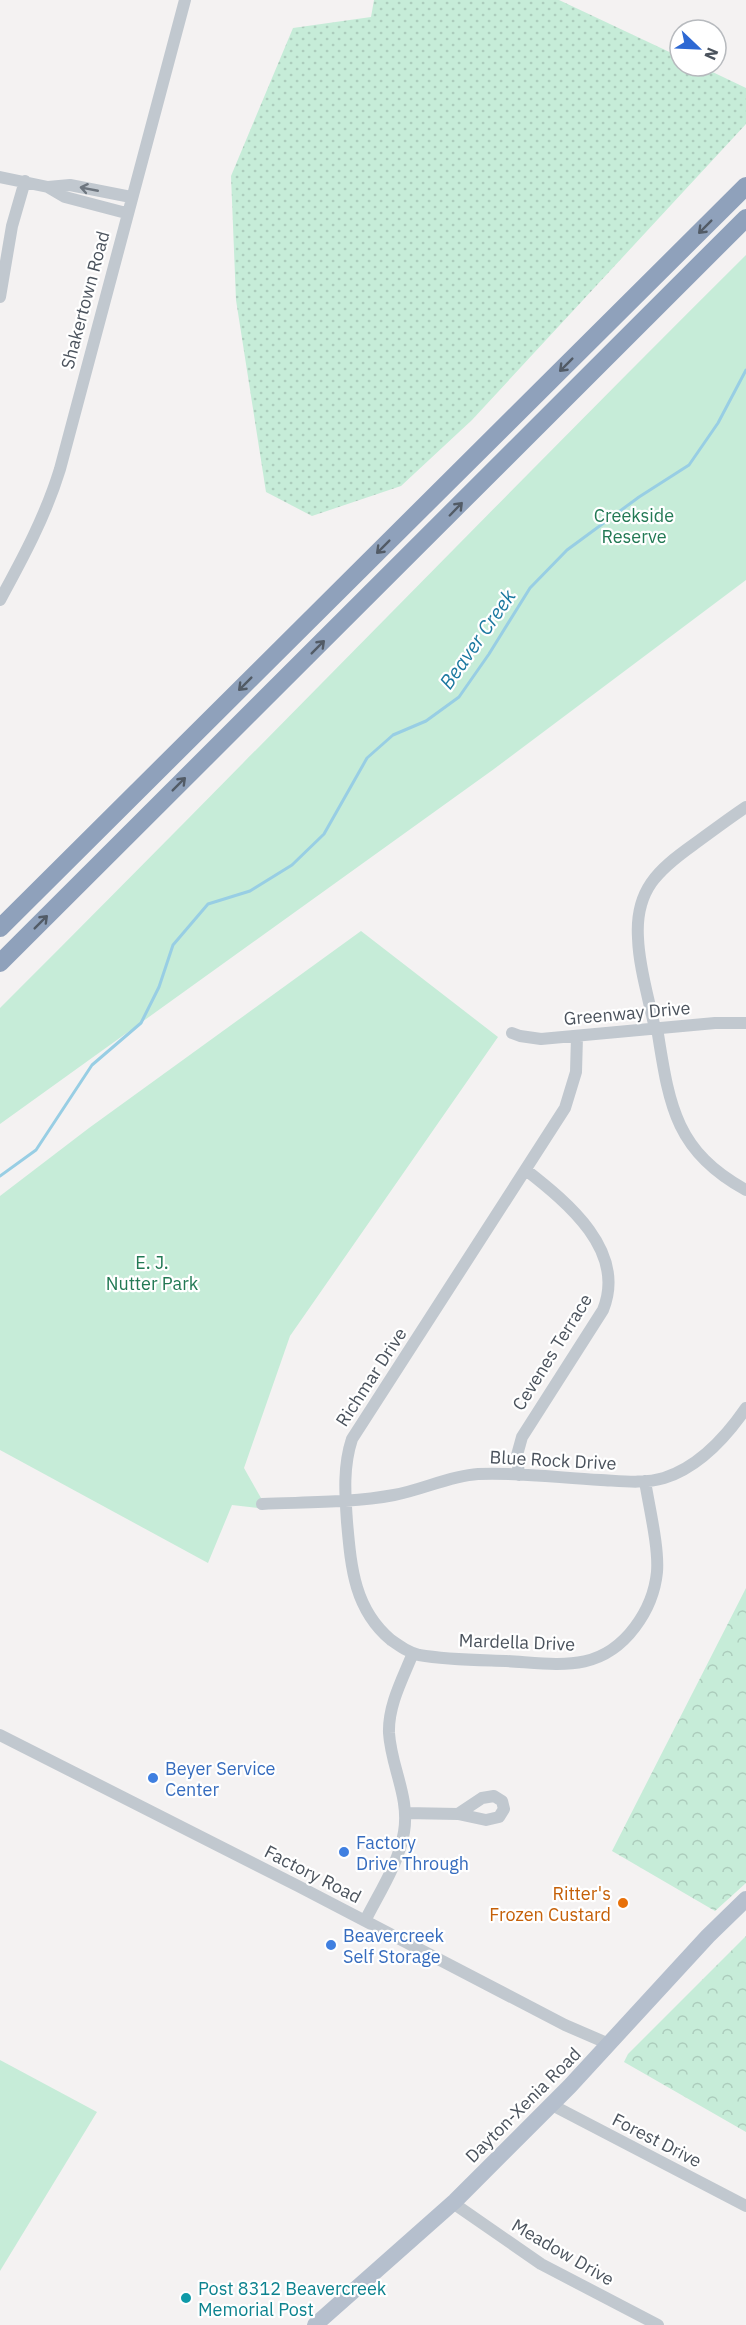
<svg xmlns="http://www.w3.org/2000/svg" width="746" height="2325" font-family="'IBM Plex Sans',sans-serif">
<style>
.grass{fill:url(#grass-dots)}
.forest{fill:url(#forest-crowns)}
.park{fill:#c6ecd8}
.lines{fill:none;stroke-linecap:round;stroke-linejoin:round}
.stream{stroke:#98cee4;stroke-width:3}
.minor{stroke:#c1c8cf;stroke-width:12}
.major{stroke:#b5bfcd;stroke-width:16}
.highway{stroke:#8fa1bb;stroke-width:18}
.oneway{stroke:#6e767f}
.oneway2{stroke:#525b66}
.shop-dot{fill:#3f7fe0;stroke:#fff;stroke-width:2}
.food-dot{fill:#e8710a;stroke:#fff;stroke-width:2}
.culture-dot{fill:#0f9aa8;stroke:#fff;stroke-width:2}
.labels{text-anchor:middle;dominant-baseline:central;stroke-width:4.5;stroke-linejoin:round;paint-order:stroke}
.street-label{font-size:18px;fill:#4b535d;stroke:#fff}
.park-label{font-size:18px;fill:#227954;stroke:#fff}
.shop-label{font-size:18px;fill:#366cbe;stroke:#fff;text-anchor:start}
.food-label{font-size:18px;fill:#c56008;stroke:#fff;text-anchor:end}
.culture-label{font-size:18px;fill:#0d838f;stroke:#fff;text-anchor:start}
.water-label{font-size:20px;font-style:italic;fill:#1c79a0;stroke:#fff}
</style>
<defs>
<pattern id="grass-dots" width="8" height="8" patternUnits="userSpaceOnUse" patternTransform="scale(1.5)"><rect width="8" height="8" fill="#c6ecd8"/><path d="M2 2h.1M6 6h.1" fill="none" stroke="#acccbc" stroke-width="1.8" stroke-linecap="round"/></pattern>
<pattern id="forest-crowns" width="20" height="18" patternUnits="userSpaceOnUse" patternTransform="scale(1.5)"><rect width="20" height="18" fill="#c6ecd8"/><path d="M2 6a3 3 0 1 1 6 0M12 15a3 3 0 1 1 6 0" fill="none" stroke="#acccbc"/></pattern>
</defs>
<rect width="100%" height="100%" fill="#f4f2f2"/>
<path class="grass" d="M 374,0 L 559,0 L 680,57 L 680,66 L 700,66 L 746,88 L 746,124 L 472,420 L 401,486 L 312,516 L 266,492 L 236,300 L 231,176 L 293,28 L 371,17 Z"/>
<path class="forest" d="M 746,1588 L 746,1883 L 715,1911 L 612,1851 Z
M 746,1936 L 746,2132 L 624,2062 L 628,2054 Z"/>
<path class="park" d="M 746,255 L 746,580 L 494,769 L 0,1124 L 0,1008 C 250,758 496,504 746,255 Z
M 361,931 L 498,1037 L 290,1336 L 244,1468 L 261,1498 L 258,1508 L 232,1505 L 208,1563 L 0,1450 L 0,1196 L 89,1128 Z
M 0,2060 L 97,2112 L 0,2271 Z"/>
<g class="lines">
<path class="stream" d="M 0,1176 L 36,1150 L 92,1065 L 141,1023 L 159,987 L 173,945 L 208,904 L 250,891 L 292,865 L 324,834 L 367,758 L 393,735 L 426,721 L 459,697 L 489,654 L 530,588 L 567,550 L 639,497 L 689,465 L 718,423 L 746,370"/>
<path class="minor" d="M 0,177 L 48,187 L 65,197 L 126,213
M 48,187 L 70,185 L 131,197
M 0,297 L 12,226 L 25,181
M 0,600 C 23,558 46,515 60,469 L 185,0
M 657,1028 C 669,1103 674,1151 746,1190
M 655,1029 C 649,999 639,968 638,938 C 635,890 658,870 693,845 C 711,832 728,819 746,807
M 512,1033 L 520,1036 L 541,1039 L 715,1023 L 746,1023
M 577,1036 L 576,1072 L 565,1108 L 352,1439 C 343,1466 345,1494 347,1522 C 351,1567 354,1609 391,1640 C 401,1647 408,1652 419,1655 C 448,1660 478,1660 506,1661 C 558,1664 600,1674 635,1627 C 647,1611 655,1592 657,1572 C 659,1547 649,1507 645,1481
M 519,1475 L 517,1455 L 522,1437 L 603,1310 C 627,1251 568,1203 526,1170
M 262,1504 C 306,1502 351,1503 394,1495 C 422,1490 449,1476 478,1474 C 519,1472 560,1478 601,1480 C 621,1481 644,1484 664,1478 C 699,1467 726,1437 746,1408
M 0,1735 L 298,1886 L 565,2025 L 609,2044
M 405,1813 L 458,1814 L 486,1820 L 499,1817 L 504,1809 L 502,1801 L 494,1796 L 482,1798 L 458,1814
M 365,1921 C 379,1893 399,1863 404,1832 C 410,1797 391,1767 389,1733 C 388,1705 403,1678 413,1653
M 552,2105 L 746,2206
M 453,2203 L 541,2264 L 658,2325"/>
<path class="major" d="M 315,2325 L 455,2201 L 570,2086 L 708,1936 L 746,1899"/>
<path class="highway" d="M 0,928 L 746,186
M 0,963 L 746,218"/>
</g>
<defs><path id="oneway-shaft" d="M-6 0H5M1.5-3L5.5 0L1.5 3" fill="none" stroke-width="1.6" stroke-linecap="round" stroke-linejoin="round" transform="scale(1.5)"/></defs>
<use class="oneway" href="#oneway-shaft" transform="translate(89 189) rotate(-169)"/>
<g class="oneway2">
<use href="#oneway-shaft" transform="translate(705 227) rotate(135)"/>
<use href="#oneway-shaft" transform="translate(566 365) rotate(135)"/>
<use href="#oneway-shaft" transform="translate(456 509) rotate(-46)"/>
<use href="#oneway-shaft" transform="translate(383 547) rotate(135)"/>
<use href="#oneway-shaft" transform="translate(318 647) rotate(-45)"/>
<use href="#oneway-shaft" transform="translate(245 684) rotate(135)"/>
<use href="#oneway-shaft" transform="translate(179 784) rotate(-45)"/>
<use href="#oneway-shaft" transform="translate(41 922) rotate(-45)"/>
</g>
<g class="shop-dot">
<circle cx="153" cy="1778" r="6"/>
<circle cx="344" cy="1852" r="6"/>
<circle cx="331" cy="1945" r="6"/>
</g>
<circle class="food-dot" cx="623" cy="1903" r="6"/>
<circle class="culture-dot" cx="186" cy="2298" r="6"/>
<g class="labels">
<g class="street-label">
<text transform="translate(85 300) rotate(-75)">Shakertown Road</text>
<text transform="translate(627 1013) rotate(-5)">Greenway Drive</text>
<text transform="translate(552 1352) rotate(-58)">Cevenes Terrace</text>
<text transform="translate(371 1377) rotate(-57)">Richmar Drive</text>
<text transform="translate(553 1460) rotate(3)">Blue Rock Drive</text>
<text transform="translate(517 1642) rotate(2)">Mardella Drive</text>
<text transform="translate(313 1874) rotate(27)">Factory Road</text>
<text transform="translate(523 2105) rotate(-45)">Dayton-Xenia Road</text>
<text transform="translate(657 2140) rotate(27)">Forest Drive</text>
<text transform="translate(563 2252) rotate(30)">Meadow Drive</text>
</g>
<g class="park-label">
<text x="634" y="515">Creekside<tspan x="634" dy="21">Reserve</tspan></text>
<text x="152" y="1262">E. J.<tspan x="152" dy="21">Nutter Park</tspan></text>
</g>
<g class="shop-label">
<text x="165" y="1768">Beyer Service<tspan x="165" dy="21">Center</tspan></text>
<text x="356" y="1842">Factory<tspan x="356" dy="21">Drive Through</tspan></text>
<text x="343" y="1935">Beavercreek<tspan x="343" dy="21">Self Storage</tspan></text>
</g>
<g class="food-label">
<text x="611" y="1893">Ritter's<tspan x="611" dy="21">Frozen Custard</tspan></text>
</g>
<g class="culture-label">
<text x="198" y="2288">Post 8312 Beavercreek<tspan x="198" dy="21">Memorial Post</tspan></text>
</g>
<g class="water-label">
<text transform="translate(477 639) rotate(-55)">Beaver Creek</text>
</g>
</g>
<g transform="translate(698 48) rotate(113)"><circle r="28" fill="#ffffff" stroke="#b7babe" stroke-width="1.5"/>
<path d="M0-4.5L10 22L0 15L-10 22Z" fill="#2d68d3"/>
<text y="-9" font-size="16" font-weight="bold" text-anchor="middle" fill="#4b535d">N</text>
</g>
</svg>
